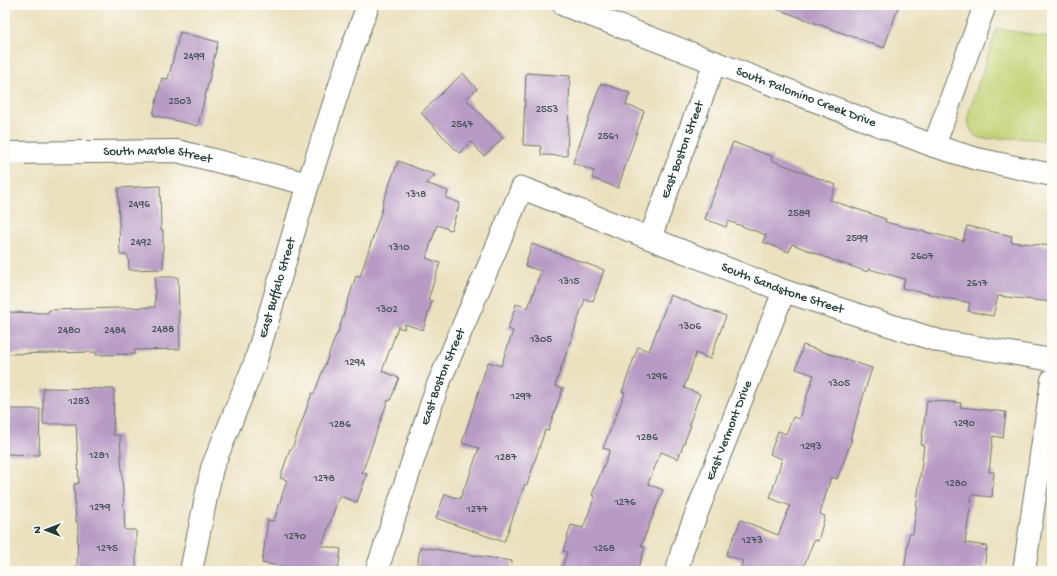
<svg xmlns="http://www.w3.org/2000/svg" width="1057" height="576" font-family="'Gochi Hand',sans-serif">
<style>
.green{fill:#c2d274;stroke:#708854}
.building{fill:#b89bc5}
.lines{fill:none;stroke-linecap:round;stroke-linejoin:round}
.minor-casing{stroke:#667665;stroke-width:24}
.minor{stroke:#fff;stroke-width:22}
.labels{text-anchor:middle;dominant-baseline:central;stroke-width:3;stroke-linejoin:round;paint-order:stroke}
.number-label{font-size:11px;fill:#455458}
.street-label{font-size:13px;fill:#1f3d34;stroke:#fdfcf7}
</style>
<rect width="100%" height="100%" fill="#fdfcf7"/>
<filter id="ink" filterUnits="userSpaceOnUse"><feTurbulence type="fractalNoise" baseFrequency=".025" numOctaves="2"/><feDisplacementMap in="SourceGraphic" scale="8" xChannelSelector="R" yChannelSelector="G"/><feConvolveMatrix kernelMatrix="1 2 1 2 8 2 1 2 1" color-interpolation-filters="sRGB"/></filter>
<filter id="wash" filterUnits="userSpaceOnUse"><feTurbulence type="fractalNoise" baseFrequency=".012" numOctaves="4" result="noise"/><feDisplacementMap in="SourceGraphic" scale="16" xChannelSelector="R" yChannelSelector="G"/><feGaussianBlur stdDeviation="0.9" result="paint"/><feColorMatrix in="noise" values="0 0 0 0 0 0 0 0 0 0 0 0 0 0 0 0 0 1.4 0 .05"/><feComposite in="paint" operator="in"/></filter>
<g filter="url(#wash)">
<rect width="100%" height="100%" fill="#ebe1bf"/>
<path class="green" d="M 997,28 C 1015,33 1034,33 1052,39 L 1052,141 C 1035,139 1019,138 1002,138 C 995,138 986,140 980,138 C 969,135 967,120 969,111 Z"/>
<g id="blocks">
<path class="building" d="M 774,5 L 899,5 L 884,48 L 774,8 Z
M 180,32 L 218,42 L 198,126 L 153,115 L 162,78 L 168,79 Z
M 463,73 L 477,89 L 466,99 L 503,138 L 484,156 L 471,142 L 459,153 L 421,113 Z
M 526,73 L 570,76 L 567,156 L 541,155 L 541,146 L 523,145 Z
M 601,83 L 630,93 L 626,105 L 644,111 L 618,188 L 592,178 L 594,171 L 573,163 Z
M 733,142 L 773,157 L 771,160 L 836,185 L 830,200 L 886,219 L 885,222 L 963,241 L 967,226 L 1012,236 L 1011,242 L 1052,246 L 1052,302 L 998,296 L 993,316 L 968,311 L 970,303 L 902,288 L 905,279 L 869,269 L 868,272 L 835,261 L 792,244 L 789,252 L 763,242 L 766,235 L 728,221 L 726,227 L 705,219 Z
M 398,161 L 435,175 L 426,183 L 448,191 L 446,198 L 460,203 L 451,230 L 437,225 L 426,258 L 440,263 L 428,300 L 432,301 L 423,330 L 405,324 L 404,329 L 398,327 L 382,371 L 399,378 L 390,401 L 388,400 L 362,473 L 367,474 L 357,502 L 339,496 L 322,546 L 341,549 L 338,571 L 313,571 L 262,563 L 268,520 L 274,521 L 287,480 L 280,478 L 290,449 L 292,449 L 312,393 L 314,394 L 336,335 L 337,335 L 356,276 L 360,277 L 383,206 L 382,205 Z
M 160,186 L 161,230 L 163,230 L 163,269 L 129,270 L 128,255 L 120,255 L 118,188 Z
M 532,244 L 604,270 L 593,301 L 585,299 L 555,386 L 563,388 L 548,431 L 545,430 L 527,485 L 525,484 L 504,542 L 436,518 L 445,494 L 460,499 L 466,483 L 467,483 L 479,448 L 462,443 L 488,362 L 501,366 L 513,331 L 508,329 L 516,304 L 528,308 L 541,271 L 525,266 Z
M 155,277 L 178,277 L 180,349 L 134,350 L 135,354 L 96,355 L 96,352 L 5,354 L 5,312 L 49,313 L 49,310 L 155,307 Z
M 670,295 L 726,316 L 710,359 L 696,353 L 684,388 L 700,394 L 689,424 L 691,425 L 678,459 L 661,452 L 648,484 L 663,490 L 641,546 L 645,547 L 637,571 L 572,571 L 562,568 L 567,552 L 563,551 L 571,525 L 583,528 L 595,496 L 592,495 L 610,450 L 603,448 L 625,393 L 622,392 L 638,347 L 649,351 Z
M 803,345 L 872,368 L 850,439 L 852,439 L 837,479 L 831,477 L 820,514 L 825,516 L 818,541 L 814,540 L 802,571 L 739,571 L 743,561 L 726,555 L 741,520 L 778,535 L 790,506 L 770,498 L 782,459 L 770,454 L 778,431 L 786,434 L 793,417 L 799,419 L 814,375 L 796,369 Z
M 43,388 L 114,389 L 113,435 L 120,435 L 125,530 L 136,530 L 136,568 L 77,568 L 78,522 L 76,522 L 74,484 L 79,483 L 76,424 L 43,424 Z
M 927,400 L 961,403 L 960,407 L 1006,412 L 1003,438 L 993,436 L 989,472 L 994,472 L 992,497 L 972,495 L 965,543 L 987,546 L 984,569 L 976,568 L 976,571 L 904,571 L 909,534 L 913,534 L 924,445 L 921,445 Z
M 5,409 L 40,409 L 39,455 L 5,454 Z
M 420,547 L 512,561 L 511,571 L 429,571 L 417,569 Z"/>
</g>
</g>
<g filter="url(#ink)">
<use href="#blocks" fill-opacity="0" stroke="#667665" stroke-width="1"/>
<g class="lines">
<defs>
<g id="minor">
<path id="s1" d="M 564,5 L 934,146 L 977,159 L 1052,175"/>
<path d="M 934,146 L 985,5"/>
<path id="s2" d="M 5,153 L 177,151 L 308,184"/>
<path id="s3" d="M 650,238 L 715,62"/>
<path id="s4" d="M 191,571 L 212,468 L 255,363 L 308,184 L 351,51 L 368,5"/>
<path id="s5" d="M 378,571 L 378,567 L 437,387 L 522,188 L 784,291 L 939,341 L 1052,360"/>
<path id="s6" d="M 677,571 L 683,548 L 784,291"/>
<path d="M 1024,571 L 1052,380"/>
</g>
</defs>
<use href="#minor" class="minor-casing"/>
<use href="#minor" class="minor"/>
</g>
</g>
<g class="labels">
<g class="number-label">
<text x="194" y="57">2499</text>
<text x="180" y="102">2503</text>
<text x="547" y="110">2553</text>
<text x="462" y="125">2547</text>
<text x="608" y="137">2561</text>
<text x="416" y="195">1318</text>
<text x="139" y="205">2496</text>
<text x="799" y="214">2589</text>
<text x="857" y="239">2599</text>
<text x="141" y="243">2492</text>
<text x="399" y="248">1310</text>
<text x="922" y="257">2607</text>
<text x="569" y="282">1315</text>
<text x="977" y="284">2617</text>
<text x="387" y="310">1302</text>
<text x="690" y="327">1306</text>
<text x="163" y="330">2488</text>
<text x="69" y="331">2480</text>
<text x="115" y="331">2484</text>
<text x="541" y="340">1305</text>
<text x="355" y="363">1294</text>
<text x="657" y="377">1296</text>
<text x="839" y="384">1305</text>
<text x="521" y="397">1297</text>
<text x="79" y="402">1283</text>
<text x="964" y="424">1290</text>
<text x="340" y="425">1286</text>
<text x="647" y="438">1286</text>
<text x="811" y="447">1293</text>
<text x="99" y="456">1281</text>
<text x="506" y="458">1287</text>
<text x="324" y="479">1278</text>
<text x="956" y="484">1280</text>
<text x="625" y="503">1276</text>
<text x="100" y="508">1279</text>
<text x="477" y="510">1277</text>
<text x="295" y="537">1270</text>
<text x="752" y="541">1273</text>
<text x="107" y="549">1275</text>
<text x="604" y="549">1268</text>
</g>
<g class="street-label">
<text stroke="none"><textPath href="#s1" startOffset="259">South Palomino Creek Drive</textPath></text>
<text stroke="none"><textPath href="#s3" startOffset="94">East Boston Street</textPath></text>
<text stroke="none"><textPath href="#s2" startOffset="153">South Marble Street</textPath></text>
<text stroke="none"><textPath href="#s4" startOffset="297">East Buffalo Street</textPath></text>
<text stroke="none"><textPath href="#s5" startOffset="689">South Sandstone Street</textPath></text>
<text stroke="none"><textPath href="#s5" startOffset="205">East Boston Street</textPath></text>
<text stroke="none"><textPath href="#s6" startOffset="150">East Vermont Drive</textPath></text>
</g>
</g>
<rect width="1057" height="576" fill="none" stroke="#fdfcf7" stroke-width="20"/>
<g transform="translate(46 530) rotate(270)" stroke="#fdfcf7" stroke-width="3" paint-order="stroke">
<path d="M0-3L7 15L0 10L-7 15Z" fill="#1f3d34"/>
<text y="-6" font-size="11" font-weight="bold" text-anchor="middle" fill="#1f3d34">N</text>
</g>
</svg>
